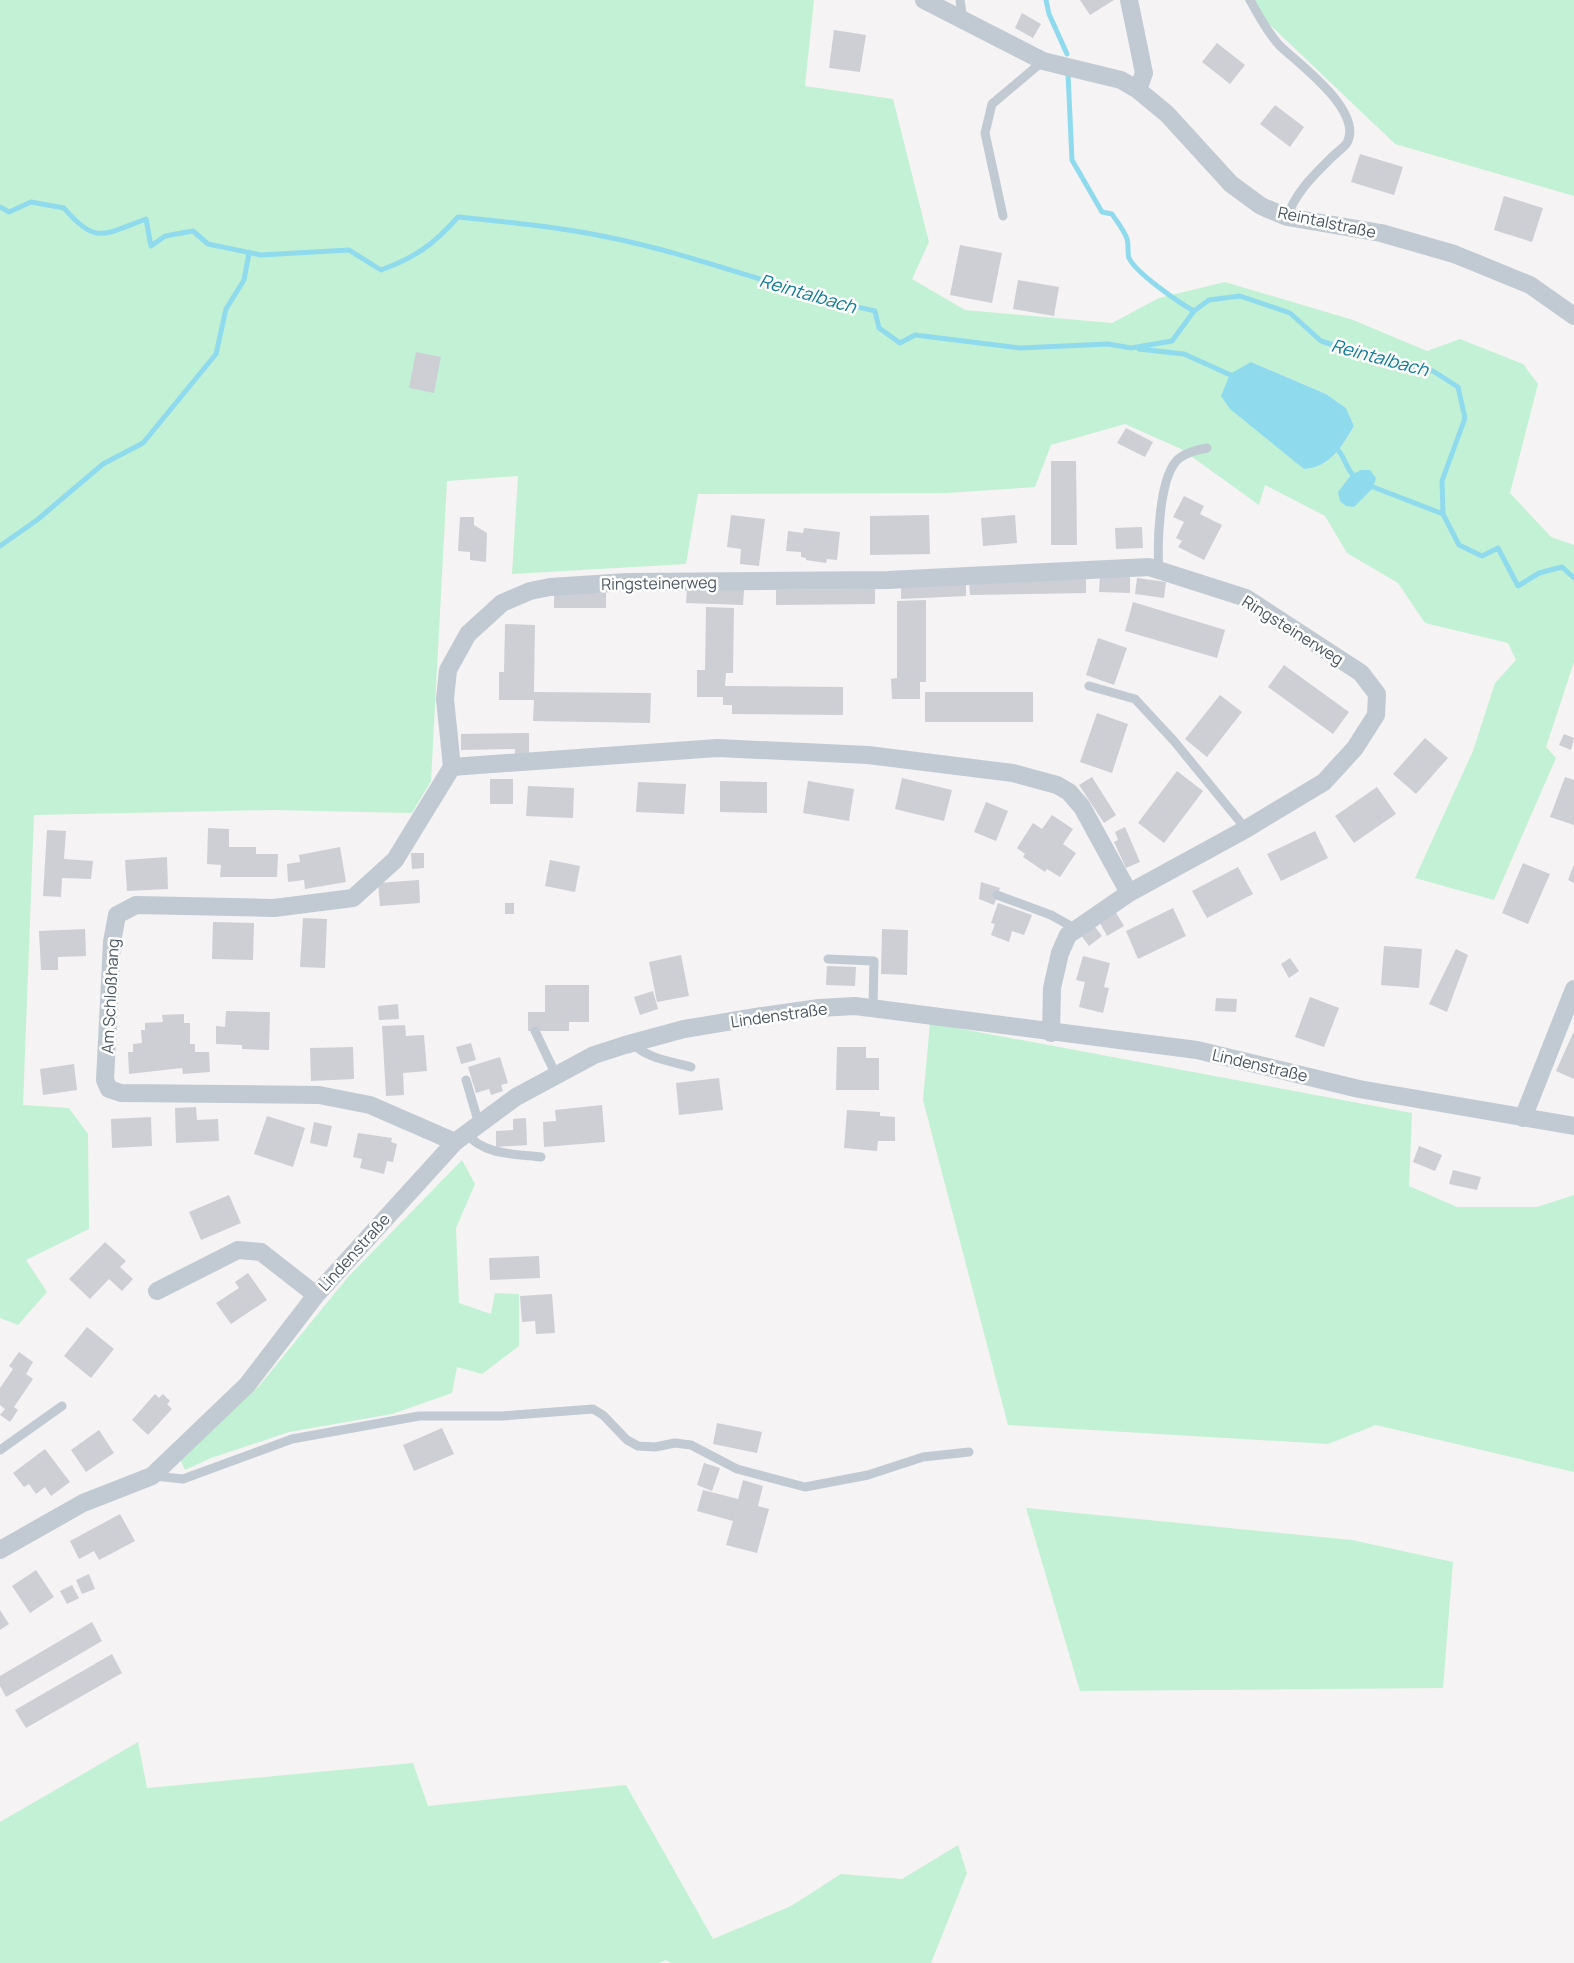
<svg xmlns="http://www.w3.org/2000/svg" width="1574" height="1963" font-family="Manrope,sans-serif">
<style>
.green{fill:#c3f1d5;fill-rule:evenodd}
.water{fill:#90daee}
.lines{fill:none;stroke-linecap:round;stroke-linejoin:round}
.stream{stroke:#90daee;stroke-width:5}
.building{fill:#cdcfd5}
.service{stroke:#c1cad2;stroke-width:9}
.minor{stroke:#c1cad2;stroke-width:18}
.labels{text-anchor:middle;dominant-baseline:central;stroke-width:5;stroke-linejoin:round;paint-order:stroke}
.street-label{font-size:16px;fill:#4a5661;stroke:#fff}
.water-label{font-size:18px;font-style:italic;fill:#0c7c9b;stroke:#fff}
</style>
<rect width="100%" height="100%" fill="#f5f3f3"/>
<path class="green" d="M 0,0 L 814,0 L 805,86 L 893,99 L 929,242 L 912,279 L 965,310 L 1112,323 L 1159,298 L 1225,282 L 1353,320 L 1427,351 L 1460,339 L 1523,364 L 1538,384 L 1510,493 L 1551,537 L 1574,545 L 1574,662 L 1546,747 L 1556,758 L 1494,900 L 1415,878 L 1473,751 L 1495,683 L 1516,660 L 1508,643 L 1425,623 L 1398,583 L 1347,553 L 1325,516 L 1265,485 L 1259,505 L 1181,449 L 1125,424 L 1051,445 L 1035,487 L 947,493 L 698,494 L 686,564 L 512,574 L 518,476 L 447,481 L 431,781 L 412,813 L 272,810 L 34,815 L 23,1105 L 69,1108 L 88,1134 L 89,1229 L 26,1260 L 47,1292 L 18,1325 L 0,1318 ZM 1251,362 L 1326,394 L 1346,408 L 1354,426 C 1342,446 1330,468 1305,469 L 1273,443 Z
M 1244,0 L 1574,0 L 1574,196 L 1395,144 Z
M 930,1023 L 1412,1113 L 1409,1186 L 1457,1207 L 1537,1207 L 1574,1195 L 1574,1472 L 1376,1425 L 1328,1444 L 1008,1425 L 923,1100 Z
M 462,1160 L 475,1184 L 456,1228 L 459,1303 L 491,1314 L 495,1293 L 519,1294 L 519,1346 L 482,1374 L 457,1367 L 452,1393 L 392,1414 L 289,1432 L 211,1458 L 185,1470 L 180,1459 L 259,1386 L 348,1277 Z
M 1026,1508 L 1352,1540 L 1453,1562 L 1443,1688 L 1080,1691 Z
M 138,1742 L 147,1788 L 413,1763 L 428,1806 L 626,1785 L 713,1939 L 791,1906 L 841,1874 L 902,1879 L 958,1845 L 967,1873 L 931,1963 L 671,1963 L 666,1960 L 659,1963 L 0,1963 L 0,1822 Z"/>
<path class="water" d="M 1251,362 L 1326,394 L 1346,408 L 1354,426 C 1342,446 1330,468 1304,469 L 1230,409 L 1221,396 L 1230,374 Z
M 1361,470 L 1370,470 L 1376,478 L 1373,488 L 1354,507 L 1346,506 L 1340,501 L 1338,492 L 1351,475 Z"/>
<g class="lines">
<path class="stream" d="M 1046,0 L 1049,14 L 1067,54
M 1068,74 L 1072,160 L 1102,212 L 1112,214 C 1117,222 1124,230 1127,239 C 1129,245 1127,252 1129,258 C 1136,273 1178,302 1194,311
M 0,207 L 9,212 L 31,202 L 64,208 C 96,246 104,234 146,219 L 151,246 L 165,236 L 193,231 L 208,244 L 261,255 L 349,250 L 381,270 C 416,257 433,245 458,217 C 508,222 559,227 607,237 C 698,255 784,291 875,311 L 879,328 L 900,343 L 915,335 L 1020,348 L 1108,344 L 1131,348 L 1172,341 L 1194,311 L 1209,300 L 1240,296 L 1290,313 L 1321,341 L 1401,367 L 1433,371 L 1458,387 L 1465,418 L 1442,481 L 1443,514 L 1459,545 L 1482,556 L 1498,548 L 1518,586 L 1539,573 L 1562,567 L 1574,578
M 1139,349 L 1184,354 L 1235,377
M 1334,446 C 1346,455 1345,471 1358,479
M 1368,485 L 1443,514
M 0,546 L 37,520 L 103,464 L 143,443 L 216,354 L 226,309 L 244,280 L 249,253"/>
</g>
<path class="building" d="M 1080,0 L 1114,0 L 1090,15 Z
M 1022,13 L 1041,24 L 1033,38 L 1015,28 Z
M 834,30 L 866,35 L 860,72 L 829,68 Z
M 1217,43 L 1245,65 L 1230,84 L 1202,62 Z
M 1275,105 L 1304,127 L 1290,147 L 1260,124 Z
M 1360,154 L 1403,167 L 1394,195 L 1351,182 Z
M 1504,196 L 1543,208 L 1532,242 L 1494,230 Z
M 960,245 L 1002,253 L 992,303 L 950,295 Z
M 1018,280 L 1059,287 L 1054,316 L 1013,309 Z
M 416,352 L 441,357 L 434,393 L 409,388 Z
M 1126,428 L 1153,442 L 1145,457 L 1117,443 Z
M 1051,461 L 1076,461 L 1077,545 L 1051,545 Z
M 1184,496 L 1204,506 L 1200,514 L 1222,525 L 1204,560 L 1178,547 L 1182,541 L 1176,538 L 1184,522 L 1173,517 Z
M 731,515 L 765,519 L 759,566 L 740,564 L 741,549 L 727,547 Z
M 929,515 L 930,554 L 870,555 L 870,516 Z
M 1015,515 L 1017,543 L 983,546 L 981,518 Z
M 460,517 L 474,517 L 474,525 L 487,533 L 486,562 L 470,560 L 470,552 L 458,551 Z
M 1142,527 L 1143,548 L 1116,549 L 1115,528 Z
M 804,528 L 840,532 L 837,560 L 827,559 L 826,563 L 806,560 L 806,558 L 801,557 L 801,552 L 786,551 L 788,531 L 803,533 Z
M 1100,576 L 1130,577 L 1130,593 L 1099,592 Z
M 1137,578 L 1166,582 L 1164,598 L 1135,594 Z
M 1086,579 L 1086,593 L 970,595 L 969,581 Z
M 966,581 L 966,596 L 901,599 L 901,584 Z
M 687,589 L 744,590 L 743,605 L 686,603 Z
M 875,589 L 875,604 L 776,605 L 776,590 Z
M 554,592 L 606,593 L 606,608 L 554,608 Z
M 926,600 L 926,682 L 920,682 L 920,699 L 892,699 L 891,679 L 897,678 L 897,601 Z
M 1133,602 L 1225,630 L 1217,658 L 1125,631 Z
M 706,607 L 734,608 L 733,673 L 726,673 L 725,686 L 843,687 L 843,715 L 732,714 L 732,705 L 723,705 L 723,697 L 697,697 L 697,670 L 705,670 Z
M 505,624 L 535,625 L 534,692 L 651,693 L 650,723 L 533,721 L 534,700 L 499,700 L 499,672 L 504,672 Z
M 1098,638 L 1127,648 L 1114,685 L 1086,675 Z
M 1284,665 L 1349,712 L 1333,734 L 1268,687 Z
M 925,692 L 1033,692 L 1033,722 L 925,722 Z
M 1220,695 L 1242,712 L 1207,757 L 1185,739 Z
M 1097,713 L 1128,724 L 1112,773 L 1080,762 Z
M 529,733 L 529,755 L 515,755 L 515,749 L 461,750 L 461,734 Z
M 1564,734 L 1574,738 L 1571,750 L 1559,745 Z
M 1425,738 L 1448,758 L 1416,794 L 1393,774 Z
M 1177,771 L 1203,791 L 1164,843 L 1138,823 Z
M 1092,777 L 1116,815 L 1104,823 L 1079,785 Z
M 1565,777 L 1574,780 L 1574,825 L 1550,817 Z
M 902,778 L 952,790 L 944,821 L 895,809 Z
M 490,779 L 513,779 L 513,804 L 490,804 Z
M 720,781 L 767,782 L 767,813 L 720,812 Z
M 808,781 L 854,789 L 849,821 L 803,813 Z
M 638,782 L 686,784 L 684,814 L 636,812 Z
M 528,786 L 574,788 L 573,818 L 526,816 Z
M 1377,787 L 1396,814 L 1354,843 L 1335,816 Z
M 986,802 L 1008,811 L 996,841 L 974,832 Z
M 1052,815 L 1073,829 L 1063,844 L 1076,853 L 1060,877 L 1047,869 L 1045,872 L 1023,857 L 1025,854 L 1017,848 L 1033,823 L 1042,829 Z
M 1125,827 L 1140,862 L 1126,868 L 1114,842 L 1118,840 L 1115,832 Z
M 208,828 L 229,829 L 229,847 L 256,847 L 256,854 L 278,854 L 277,877 L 220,877 L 221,865 L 207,864 Z
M 47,830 L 66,831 L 64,859 L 93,861 L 91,879 L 62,878 L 61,897 L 43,896 Z
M 1315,831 L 1328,858 L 1281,881 L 1267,854 Z
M 340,847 L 346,882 L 305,889 L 304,880 L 288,882 L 287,864 L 300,862 L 299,855 Z
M 411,853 L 424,853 L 424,868 L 412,869 Z
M 167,857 L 168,889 L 127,891 L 125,860 Z
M 550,860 L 580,866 L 575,892 L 545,886 Z
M 1523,863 L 1550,874 L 1528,924 L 1502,913 Z
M 1574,864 L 1574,883 L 1568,880 Z
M 1238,867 L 1253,894 L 1207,918 L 1192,891 Z
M 419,880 L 420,903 L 380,906 L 378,883 Z
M 981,882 L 1000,888 L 994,905 L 979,899 Z
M 505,903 L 514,903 L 514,914 L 505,914 Z
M 998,903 L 1032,915 L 1024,935 L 1012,931 L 1009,942 L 991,935 L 995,924 L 991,923 Z
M 1173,908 L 1186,936 L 1138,959 L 1126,931 Z
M 1115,911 L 1124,926 L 1107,936 L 1099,921 Z
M 303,918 L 327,919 L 325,968 L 300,967 Z
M 213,922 L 254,923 L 253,960 L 212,959 Z
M 1093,924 L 1102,936 L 1089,946 L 1080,934 Z
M 85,929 L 86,956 L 58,957 L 58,970 L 41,970 L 39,931 Z
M 882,929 L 908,930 L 907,975 L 881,974 Z
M 1384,946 L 1422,949 L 1419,988 L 1381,985 Z
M 1456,949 L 1468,955 L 1447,1012 L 1429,1004 Z
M 681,955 L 689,996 L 657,1002 L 649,962 Z
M 1083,956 L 1110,963 L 1104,987 L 1109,988 L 1103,1013 L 1079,1007 L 1085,982 L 1076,980 Z
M 1290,958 L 1299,971 L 1289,978 L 1281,964 Z
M 827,966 L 856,967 L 855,986 L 826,985 Z
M 545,985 L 589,985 L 589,1022 L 569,1022 L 569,1031 L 528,1031 L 528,1012 L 545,1012 Z
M 653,991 L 658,1009 L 640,1015 L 634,997 Z
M 1310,997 L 1339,1008 L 1324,1047 L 1295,1037 Z
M 1216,998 L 1237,999 L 1236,1012 L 1215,1011 Z
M 398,1004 L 399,1019 L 379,1020 L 378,1006 Z
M 226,1011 L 270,1012 L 269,1050 L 242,1049 L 242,1045 L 216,1044 L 216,1026 L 225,1027 Z
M 184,1014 L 184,1023 L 190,1023 L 190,1044 L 195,1044 L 195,1052 L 209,1052 L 210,1072 L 183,1074 L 182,1068 L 129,1074 L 128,1052 L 133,1052 L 133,1044 L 142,1043 L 141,1030 L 145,1030 L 145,1023 L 163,1022 L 162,1015 Z
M 405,1025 L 406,1036 L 424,1035 L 427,1071 L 403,1073 L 404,1095 L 386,1096 L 382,1026 Z
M 1574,1031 L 1574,1079 L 1556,1071 Z
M 471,1043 L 476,1060 L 461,1064 L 456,1047 Z
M 353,1047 L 354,1079 L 311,1081 L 310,1048 Z
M 837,1047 L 866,1047 L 866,1058 L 879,1058 L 879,1090 L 836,1090 Z
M 500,1057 L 508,1083 L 501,1085 L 503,1091 L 491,1095 L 489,1089 L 476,1093 L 468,1067 Z
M 74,1064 L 77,1090 L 43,1095 L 40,1069 Z
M 719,1078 L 723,1110 L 679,1115 L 676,1083 Z
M 602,1105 L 605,1142 L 544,1147 L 543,1122 L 556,1121 L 555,1110 Z
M 196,1107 L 197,1120 L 218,1119 L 219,1141 L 176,1143 L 175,1108 Z
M 847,1110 L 880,1112 L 880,1116 L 895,1117 L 895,1141 L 878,1141 L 877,1151 L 844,1148 Z
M 267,1116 L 305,1128 L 293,1167 L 254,1154 Z
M 151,1117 L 152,1146 L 112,1148 L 111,1119 Z
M 526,1118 L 527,1145 L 496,1147 L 496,1131 L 513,1130 L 513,1119 Z
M 314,1122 L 332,1126 L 327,1147 L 310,1143 Z
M 358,1133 L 392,1138 L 391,1142 L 397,1144 L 393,1162 L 387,1161 L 384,1174 L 360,1168 L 362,1159 L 353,1157 Z
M 1419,1146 L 1442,1155 L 1435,1171 L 1413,1162 Z
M 1453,1170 L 1481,1177 L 1477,1190 L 1449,1184 Z
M 229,1195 L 241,1223 L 201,1240 L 189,1212 Z
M 105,1242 L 126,1261 L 120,1267 L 133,1279 L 122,1291 L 109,1279 L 90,1299 L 69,1279 Z
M 539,1256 L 540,1278 L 490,1280 L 489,1258 Z
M 248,1273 L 267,1300 L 231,1324 L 216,1303 L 239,1288 L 235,1282 Z
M 552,1294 L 555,1333 L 536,1334 L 535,1321 L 522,1322 L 520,1296 Z
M 87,1327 L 114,1349 L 91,1378 L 64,1356 Z
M 19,1352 L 33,1362 L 26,1374 L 33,1379 L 14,1407 L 18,1410 L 10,1422 L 0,1415 L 5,1409 L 0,1405 L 0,1388 L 13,1369 L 9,1366 Z
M 155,1394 L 159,1398 L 163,1394 L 170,1401 L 167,1404 L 172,1409 L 148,1435 L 132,1420 Z
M 717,1423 L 762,1432 L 757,1453 L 713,1444 Z
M 442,1428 L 454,1454 L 414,1471 L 403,1445 Z
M 99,1430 L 114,1453 L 86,1472 L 71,1450 Z
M 45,1449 L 70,1482 L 51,1496 L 45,1487 L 36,1494 L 29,1484 L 24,1487 L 13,1473 Z
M 704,1463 L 720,1468 L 712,1491 L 697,1485 Z
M 743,1480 L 763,1486 L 758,1506 L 769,1509 L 757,1553 L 726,1545 L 733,1521 L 697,1511 L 703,1490 L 738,1499 Z
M 120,1514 L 135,1541 L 99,1560 L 94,1551 L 79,1559 L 70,1541 Z
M 36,1570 L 54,1597 L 30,1613 L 12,1586 Z
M 89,1574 L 95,1589 L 82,1594 L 76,1580 Z
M 72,1585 L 79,1598 L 67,1604 L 60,1591 Z
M 0,1610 L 9,1624 L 0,1630 Z
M 92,1622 L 102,1641 L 6,1697 L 0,1686 L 0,1676 Z
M 112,1654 L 122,1673 L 26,1728 L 15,1710 Z"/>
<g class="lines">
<path class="service" d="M 960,0 L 963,20
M 1250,0 C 1259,16 1267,32 1280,46 C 1299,64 1364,111 1347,143 C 1343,148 1335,154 1330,159 C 1312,177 1296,192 1287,217
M 1003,216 L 985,133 L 992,104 L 1043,61
M 1159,570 C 1157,544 1159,486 1174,464 C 1180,454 1196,450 1207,448
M 1089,686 L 1135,699 L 1174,741 L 1246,829
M 997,895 L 1051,915 L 1076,929
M 828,959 L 874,961 L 873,1008
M 535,1031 L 556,1075
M 633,1043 C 644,1058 674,1062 691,1067
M 466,1080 L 479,1124
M 466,1133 C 483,1155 515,1154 541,1157
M 0,1450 L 62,1406
M 154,1476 L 183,1479 L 292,1439 L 419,1416 L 502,1416 L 593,1409 L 603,1415 L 627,1440 L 638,1446 L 655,1447 L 675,1443 L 691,1445 L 737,1469 L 805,1487 L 868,1475 L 923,1457 L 969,1452"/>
<path class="minor" d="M 924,0 L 1043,61 L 1121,80 L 1138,90 L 1167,114 L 1231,184 L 1261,206 L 1287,217 L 1381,233 L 1454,254 L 1530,285 L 1574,316
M 1129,0 L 1144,73 L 1138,90
M 452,767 L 445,699 L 448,670 L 468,634 L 502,603 L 530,591 L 550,587 L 627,582 L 888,580 L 1149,567 L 1246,598 L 1361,673 L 1377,694 L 1376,715 L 1355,748 L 1324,782 L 1246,829 L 1129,893 L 1068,935 L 1060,953 L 1052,988 L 1051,1033
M 452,767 L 395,860 L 353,898 L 274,908 L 136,905 L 117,915 L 112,942 L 105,1080 L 109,1089 L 121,1093 L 319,1095 L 370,1105 L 455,1142
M 452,767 L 717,748 L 868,755 L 1013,773 L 1057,785 L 1069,792 L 1082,807 L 1129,893
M 1523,1118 L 1574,989
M 157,1291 L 238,1250 L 261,1252 L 316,1295
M 0,1550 L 83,1503 L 152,1476 L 247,1385 L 316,1295 L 455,1142 L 516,1097 L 594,1055 L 625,1045 L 684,1029 L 762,1016 L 819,1008 L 855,1006 L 1197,1050 L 1359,1089 L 1574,1126"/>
</g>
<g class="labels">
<g class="street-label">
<text transform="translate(1327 222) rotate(12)">Reintalstraße</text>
<text transform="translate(659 583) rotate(-1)">Ringsteinerweg</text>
<text transform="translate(1293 630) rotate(32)">Ringsteinerweg</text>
<text transform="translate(110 996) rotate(-87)">Am Schloßhang</text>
<text transform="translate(779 1015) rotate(-8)">Lindenstraße</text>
<text transform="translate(1260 1065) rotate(13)">Lindenstraße</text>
<text transform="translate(354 1252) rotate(-48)">Lindenstraße</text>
</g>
<g class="water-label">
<text transform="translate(808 293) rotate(16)">Reintalbach</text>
<text transform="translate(1380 357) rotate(15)">Reintalbach</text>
</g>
</g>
</svg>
